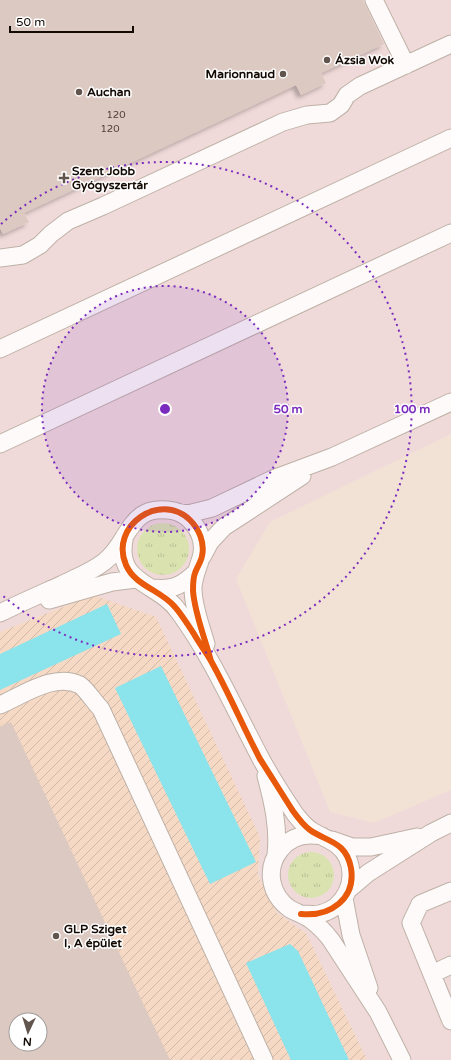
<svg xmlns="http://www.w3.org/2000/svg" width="451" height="1060" font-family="'Varela Round',sans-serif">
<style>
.commercial{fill:#f0dad9}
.industrial{fill:url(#industrial-furrows);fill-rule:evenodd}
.grass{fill:url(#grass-tufts)}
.water{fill:#8be3eb}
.building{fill:#dcc9c1;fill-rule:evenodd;filter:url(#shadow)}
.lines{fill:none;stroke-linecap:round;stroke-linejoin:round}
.minor-casing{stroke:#beb1a7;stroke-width:19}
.minor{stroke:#fdfaf9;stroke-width:17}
.cycleway-casing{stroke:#fff;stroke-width:8}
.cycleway{stroke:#e8590c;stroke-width:6}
.ring{fill:none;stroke:#7b2cbf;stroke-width:2;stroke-dasharray:2 4}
.poi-dot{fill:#62554d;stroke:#fff;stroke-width:1.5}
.labels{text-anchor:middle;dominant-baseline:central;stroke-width:3;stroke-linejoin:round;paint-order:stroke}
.number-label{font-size:10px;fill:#493d36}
.poi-label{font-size:12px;font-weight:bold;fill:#140a04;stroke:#fff;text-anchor:start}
.centre{fill:#7b2cbf;stroke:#fff;stroke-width:2}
.ring-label{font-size:12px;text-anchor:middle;font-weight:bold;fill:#7b2cbf;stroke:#fff;stroke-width:3;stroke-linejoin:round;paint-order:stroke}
</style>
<defs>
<pattern id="industrial-furrows" width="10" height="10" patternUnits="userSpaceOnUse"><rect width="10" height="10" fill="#f5d9c4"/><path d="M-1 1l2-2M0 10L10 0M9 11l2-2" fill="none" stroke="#d1b9a7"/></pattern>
<pattern id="grass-tufts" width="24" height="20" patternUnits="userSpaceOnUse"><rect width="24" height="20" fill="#dae3b0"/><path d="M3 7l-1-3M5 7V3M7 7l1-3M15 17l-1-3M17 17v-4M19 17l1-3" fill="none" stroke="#bac196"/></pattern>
<filter id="shadow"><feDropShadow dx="-3.5" dy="3.5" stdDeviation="2" flood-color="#0004"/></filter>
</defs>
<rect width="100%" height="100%" fill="#f2e1d5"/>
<path class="commercial" d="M 0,0 L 451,0 L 451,434 L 270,522 L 236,579 L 330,812 L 374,823 L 451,790 L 451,1060 L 367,1060 L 306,933 L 277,913 L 258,875 L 260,837 L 93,595 L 0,632 Z"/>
<path class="industrial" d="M 93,595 L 156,617 L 260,837 L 258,875 L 277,913 L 306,933 L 367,1060 L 0,1060 L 0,632 ZM 16,1020 L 40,1020 L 40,1044 L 16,1044 Z"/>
<path class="grass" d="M137 549a26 26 0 1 1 52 0a26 26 0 1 1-52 0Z
M288 875a23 23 0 1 1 46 0a23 23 0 1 1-46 0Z"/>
<path class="water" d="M 107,604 L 121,634 L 0,690 L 0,654 Z
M 161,666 L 256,862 L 210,884 L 115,688 Z
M 290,944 L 298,951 L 349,1060 L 291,1060 L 246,963 Z"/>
<path class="building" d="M 0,0 L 363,0 L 384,44 L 321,73 L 326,83 L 301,95 L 296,85 L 24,213 L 29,222 L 3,234 L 0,228 Z
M 11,722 L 140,997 L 170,1060 L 0,1060 L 0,727 ZM 16,1020 L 40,1020 L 40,1044 L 16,1044 Z"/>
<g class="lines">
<defs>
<path id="minor" d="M 374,0 L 406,65
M 0,258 L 23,255 L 40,245 L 51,234 L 68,221 L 103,206 L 283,122 L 307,115 L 330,113 L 341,105 L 347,95 L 360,86 L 451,44
M 0,349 L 451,138
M 0,444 L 451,233
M 177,512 L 188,514 L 212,508 L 273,479 L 332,457 L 451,402
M 125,535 C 113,585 158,581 179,612 C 212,657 234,708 260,757 C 270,776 283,796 295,814 C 300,820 305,827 312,831 C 325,839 340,842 347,857 C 358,880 345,909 319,914 C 313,915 308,914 301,914
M 202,557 L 210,542 L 224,527 L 302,476
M 152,588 C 171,590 180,587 194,574
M 49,600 L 112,582 L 136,579
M 0,613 C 20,603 41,594 61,585 C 75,578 91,572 104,562 C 131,542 127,502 174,511 C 186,514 196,524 200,535 C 208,556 194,567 193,588 C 193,607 201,626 206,644
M 0,705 C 23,695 55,672 80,685 C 86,689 95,703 101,709 L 264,1060
M 266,776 C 273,802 279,828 276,855
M 322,836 C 306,833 290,836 280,850 C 265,869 270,895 290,909 C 297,913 305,915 311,920 C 319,926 325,932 331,940 L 378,1012 L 402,1060
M 332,840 L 352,847 L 371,847 L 417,837
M 348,890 L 368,873 L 431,833 L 451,823
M 451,891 L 420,904 L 411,923 L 451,1021
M 344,898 L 351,935 L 369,988
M 432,974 L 451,965"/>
</defs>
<use href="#minor" class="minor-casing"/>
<use href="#minor" class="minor"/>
<defs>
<path id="cycleway" d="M 211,661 C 205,638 195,615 193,591 C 193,585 193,578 195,573 C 197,567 201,562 202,556 C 205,543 199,529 190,520 C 160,491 109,526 126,565 C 135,586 161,590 175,607 C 182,615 188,625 194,634 C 199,643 206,652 211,661 C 229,693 243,727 260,759 C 271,776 282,794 293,811 C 298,818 303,825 310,830 C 327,842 346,841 351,868 C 356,899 330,917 301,914"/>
</defs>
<use href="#cycleway" class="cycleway-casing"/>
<use href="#cycleway" class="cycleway"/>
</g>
<circle cx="165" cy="409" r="123" fill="#7b2cbf" fill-opacity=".12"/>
<g class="ring">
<circle cx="165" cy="409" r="123"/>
<path d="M1 224A247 247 0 1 1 1 594"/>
</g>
<g class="poi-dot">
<circle cx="327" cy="60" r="4"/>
<circle cx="283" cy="74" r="4"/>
<circle cx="79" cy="92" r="4"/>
<path d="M62 172h4v4h4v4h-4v4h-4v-4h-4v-4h4z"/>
<circle cx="56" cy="936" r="4"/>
</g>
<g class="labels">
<g class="number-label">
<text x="116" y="115">120</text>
<text x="110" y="129">120</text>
</g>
<g class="poi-label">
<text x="335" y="60">Ázsia Wok</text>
<text x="275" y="74" text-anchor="end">Marionnaud</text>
<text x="87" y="92">Auchan</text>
<text x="72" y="171">Szent Jobb<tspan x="72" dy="14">Gyógyszertár</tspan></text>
<text x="64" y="929">GLP Sziget<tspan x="64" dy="14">I, A épület</tspan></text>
</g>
</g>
<circle cx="165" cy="409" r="6" class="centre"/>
<g class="ring-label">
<text x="288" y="413">50 m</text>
<text x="412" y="413">100 m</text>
</g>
<g transform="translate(28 1032) rotate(184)"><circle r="19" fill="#ffffff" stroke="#a19d9b"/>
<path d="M0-3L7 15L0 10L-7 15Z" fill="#62554d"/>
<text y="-6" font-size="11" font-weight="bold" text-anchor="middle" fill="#140a04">N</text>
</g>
<path d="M10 26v6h123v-6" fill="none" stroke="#140a04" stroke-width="2"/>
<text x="16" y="26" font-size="12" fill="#140a04" stroke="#ffffff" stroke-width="3" paint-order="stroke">50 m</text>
</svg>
